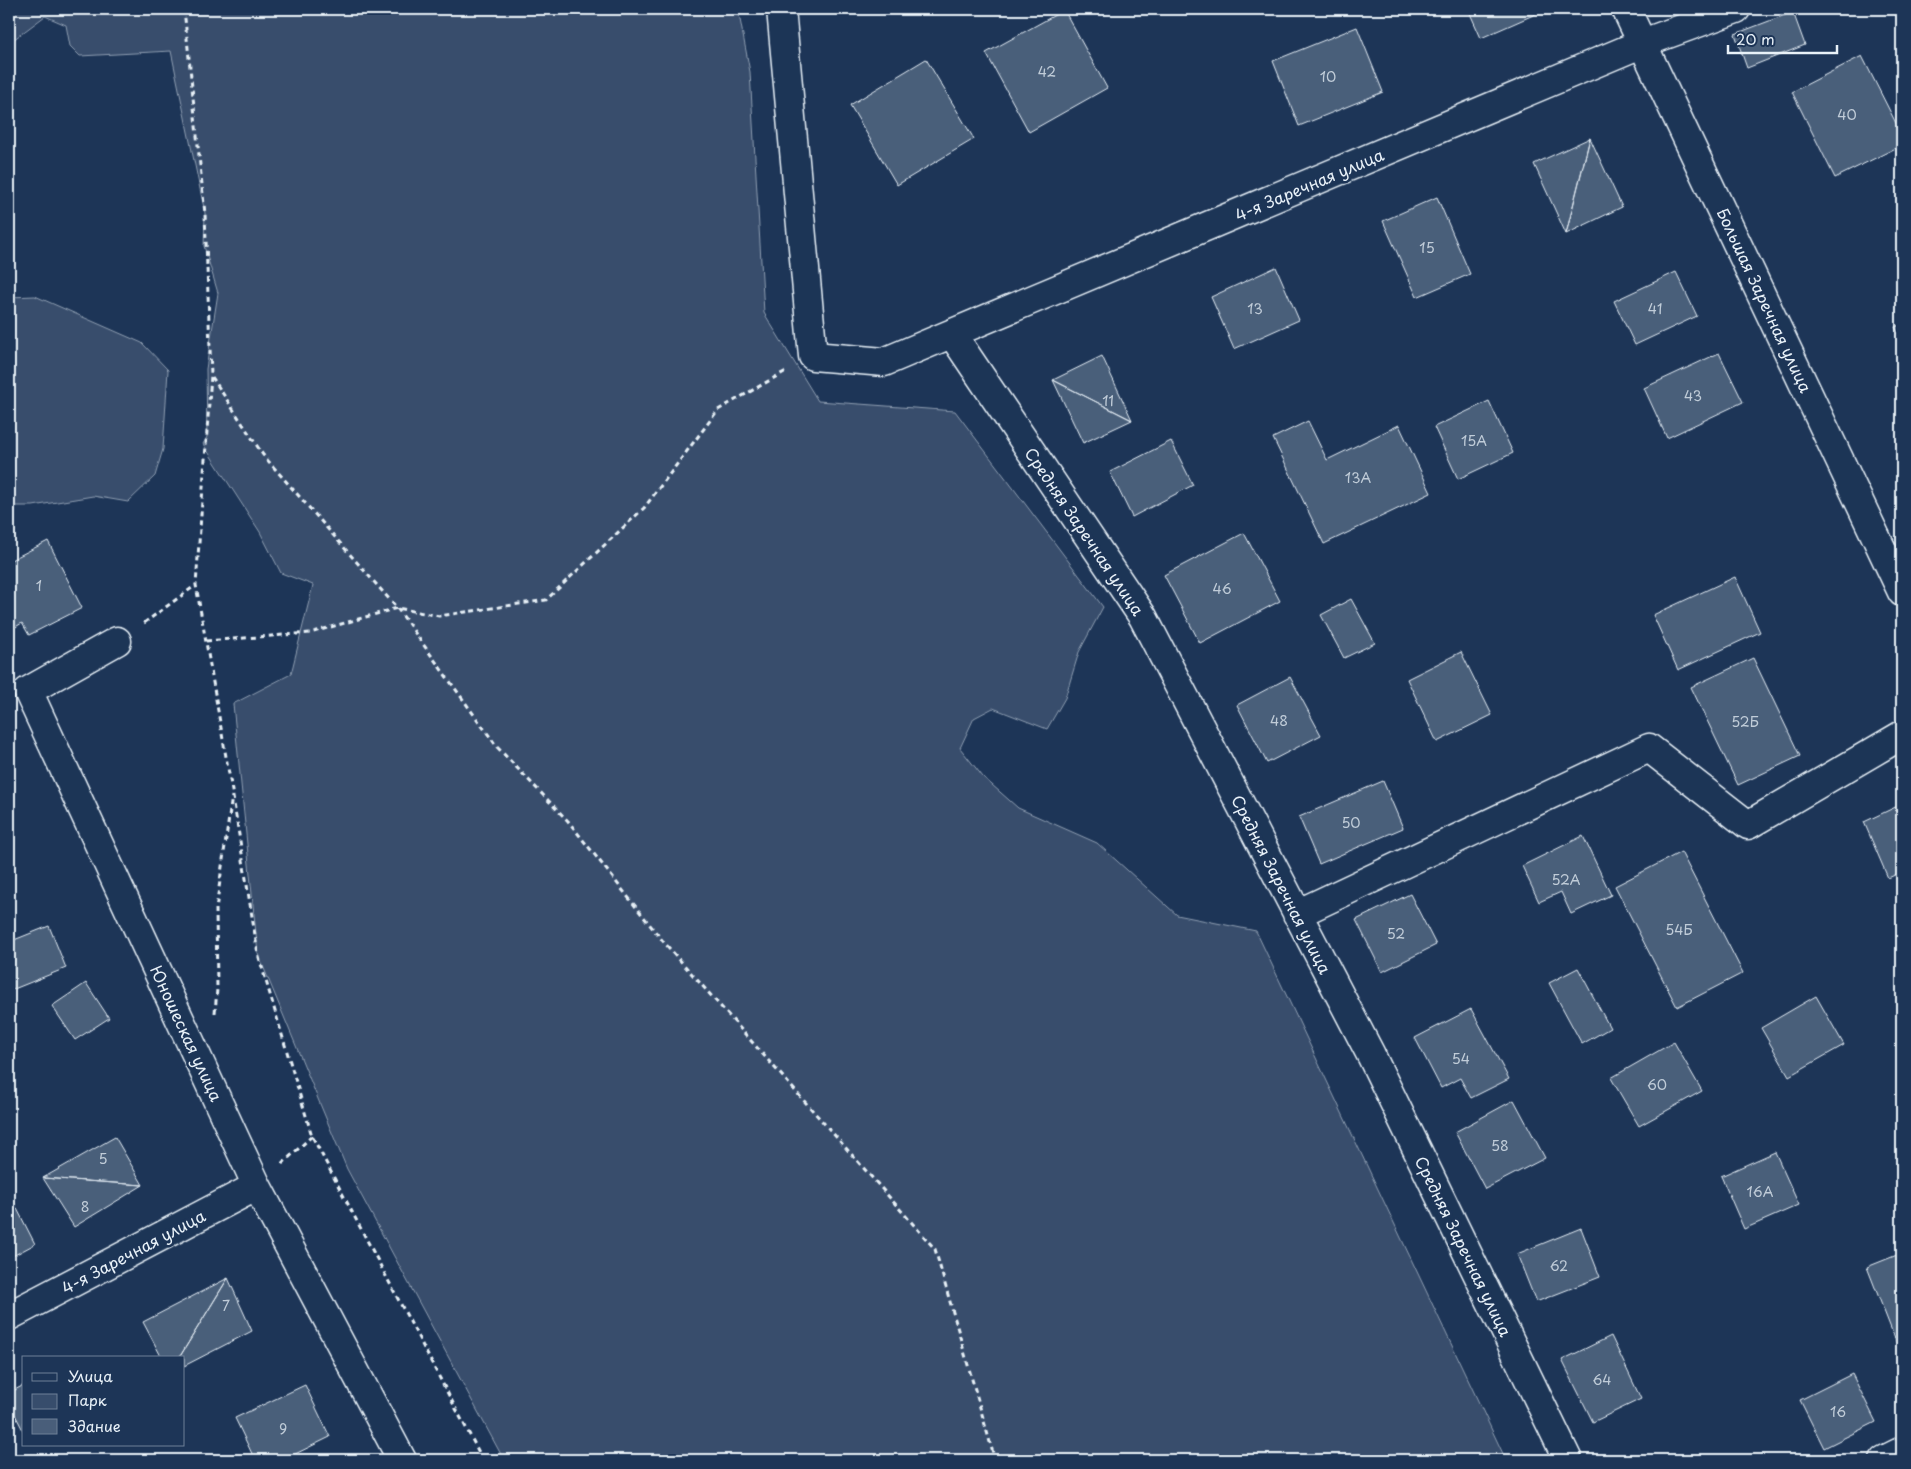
<svg xmlns="http://www.w3.org/2000/svg" width="1911" height="1469" font-family="'Playpen Sans',sans-serif">
<style>
.green{fill:#374d6c;stroke:#909fb2}
.building{fill:#495e7a;stroke:#e8f1f8}
.lines{fill:none;stroke-linecap:round;stroke-linejoin:round}
.minor-casing{stroke:#e8f1f8;stroke-width:31}
.path{stroke:#e8f1f8;stroke-width:3;stroke-dasharray:5 4;stroke-linecap:butt}
.minor{stroke:#1d3557;stroke-width:28}
.labels{text-anchor:middle;dominant-baseline:central;stroke-width:5;stroke-linejoin:round;paint-order:stroke}
.number-label{font-size:14px;fill:#c0ccd8}
.street-label{font-size:16px;fill:#e8f1f8;stroke:#1d3557}
</style>
<rect width="100%" height="100%" fill="#1d3557"/>
<filter id="ink" filterUnits="userSpaceOnUse"><feTurbulence type="fractalNoise" baseFrequency=".02" numOctaves="2"/><feDisplacementMap in="SourceGraphic" scale="10" xChannelSelector="R" yChannelSelector="G"/><feConvolveMatrix kernelMatrix="1 2 1 2 8 2 1 2 1" color-interpolation-filters="sRGB"/></filter>
<g filter="url(#ink)">
<path class="green" d="M 9,9 L 738,9 L 750,72 L 764,313 L 818,401 L 955,411 L 1103,607 L 1079,652 L 1065,698 L 1047,729 L 993,708 L 974,718 L 960,748 L 983,777 L 1018,808 L 1097,843 L 1177,915 L 1256,931 L 1506,1460 L 504,1460 L 347,1169 L 258,954 L 233,704 L 291,674 L 313,585 L 281,573 L 260,532 L 203,444 L 207,437 L 206,369 L 218,293 L 204,246 L 205,213 L 171,51 L 80,56 L 70,46 L 66,25 L 45,16 L 9,43 Z
M 35,296 L 142,343 L 168,370 L 163,449 L 155,476 L 128,502 L 93,496 L 33,506 L 9,506 L 9,297 Z"/>
<path class="building" d="M 1468,9 L 1547,9 L 1481,38 Z
M 1064,10 L 1107,88 L 1029,132 L 986,53 Z
M 1793,12 L 1805,45 L 1747,68 L 1735,34 Z
M 1357,27 L 1383,92 L 1299,126 L 1273,61 Z
M 1862,56 L 1902,135 L 1902,145 L 1835,178 L 1792,92 Z
M 926,59 L 974,139 L 897,185 L 850,105 Z
M 1590,138 L 1566,234 L 1534,164 Z
M 1590,138 L 1622,207 L 1566,234 Z
M 1437,197 L 1470,274 L 1417,297 L 1383,221 Z
M 1276,267 L 1299,320 L 1234,349 L 1211,297 Z
M 1676,272 L 1697,316 L 1635,345 L 1614,301 Z
M 1902,324 L 1902,341 L 1895,327 Z
M 1719,353 L 1743,402 L 1667,438 L 1644,388 Z
M 1102,356 L 1132,420 L 1053,380 Z
M 1053,380 L 1132,420 L 1083,443 Z
M 1489,401 L 1513,453 L 1458,479 L 1434,427 Z
M 1308,421 L 1327,460 L 1399,425 L 1431,493 L 1324,544 L 1273,438 Z
M 1171,441 L 1193,485 L 1132,517 L 1110,472 Z
M 1244,533 L 1280,601 L 1200,643 L 1164,575 Z
M 48,541 L 82,608 L 29,635 L 22,623 L 9,631 L 9,561 Z
M 1735,577 L 1760,632 L 1678,670 L 1653,615 Z
M 1351,599 L 1375,643 L 1344,658 L 1321,615 Z
M 1461,652 L 1492,715 L 1437,742 L 1407,679 Z
M 1753,658 L 1800,756 L 1738,785 L 1691,687 Z
M 1290,677 L 1321,735 L 1267,763 L 1237,705 Z
M 1383,781 L 1403,828 L 1319,864 L 1299,817 Z
M 1902,804 L 1902,872 L 1888,878 L 1864,822 Z
M 1583,836 L 1611,895 L 1571,914 L 1561,892 L 1539,902 L 1522,866 Z
M 1681,852 L 1743,973 L 1677,1007 L 1615,886 Z
M 1410,894 L 1436,945 L 1382,972 L 1356,920 Z
M 49,926 L 66,968 L 9,991 L 9,942 Z
M 1578,968 L 1610,1028 L 1582,1044 L 1549,983 Z
M 86,983 L 109,1018 L 75,1040 L 52,1006 Z
M 1816,996 L 1844,1045 L 1789,1076 L 1761,1028 Z
M 1471,1009 L 1509,1079 L 1471,1098 L 1460,1078 L 1441,1088 L 1415,1038 Z
M 1674,1042 L 1702,1091 L 1639,1126 L 1611,1078 Z
M 1514,1100 L 1545,1158 L 1485,1189 L 1455,1132 Z
M 115,1137 L 143,1185 L 43,1178 Z
M 1775,1152 L 1799,1205 L 1744,1229 L 1721,1176 Z
M 43,1178 L 143,1185 L 74,1227 Z
M 9,1193 L 35,1244 L 9,1258 Z
M 1581,1228 L 1600,1277 L 1536,1302 L 1517,1254 Z
M 1902,1253 L 1902,1342 L 1897,1344 L 1867,1267 Z
M 228,1278 L 179,1358 L 162,1358 L 143,1322 Z
M 228,1278 L 252,1331 L 184,1366 L 184,1358 L 179,1358 Z
M 1611,1336 L 1641,1399 L 1593,1422 L 1562,1360 Z
M 1852,1374 L 1876,1422 L 1824,1448 L 1800,1400 Z
M 24,1385 L 24,1432 L 9,1403 L 9,1393 Z
M 305,1385 L 330,1437 L 283,1460 L 255,1460 L 235,1418 Z"/>
<g class="lines">
<defs>
<path id="minor" d="M 781,9 L 813,356 L 884,362 L 1643,43 L 1736,9
M 1626,9 L 1902,592
M 952,334 L 1143,617 L 1371,1055 L 1568,1460
M 117,641 L 28,691 L 257,1186 L 402,1460
M 1297,914 L 1649,748 L 1748,825 L 1902,735
M 9,1316 L 257,1186
M 1884,1460 L 1902,1451"/>
</defs>
<use href="#minor" class="minor-casing"/>
<path class="path" d="M 184,9 L 205,214 L 211,375 L 196,585 L 232,791 L 258,954 L 312,1136 L 483,1460
M 212,377 L 263,455 L 397,608 L 498,748 L 568,821 L 662,940 L 935,1249 L 995,1460
M 144,623 L 196,585
M 206,641 L 310,633 L 397,608 L 439,616 L 546,600 L 644,508 L 718,410 L 786,371
M 215,1013 L 217,989 L 216,909 L 232,796
M 282,1164 L 312,1136"/>
<use href="#minor" class="minor"/>
</g>
</g>
<g class="labels">
<g class="number-label">
<text x="1047" y="71">42</text>
<text x="1328" y="76">10</text>
<text x="1847" y="114">40</text>
<text x="1427" y="247">15</text>
<text x="1255" y="308">13</text>
<text x="1655" y="308">41</text>
<text x="1693" y="395">43</text>
<text x="1108" y="400">11</text>
<text x="1474" y="440">15А</text>
<text x="1358" y="477">13А</text>
<text x="39" y="585">1</text>
<text x="1222" y="588">46</text>
<text x="1279" y="720">48</text>
<text x="1745" y="721">52Б</text>
<text x="1351" y="822">50</text>
<text x="1566" y="879">52А</text>
<text x="1679" y="929">54Б</text>
<text x="1396" y="933">52</text>
<text x="1461" y="1058">54</text>
<text x="1657" y="1084">60</text>
<text x="1500" y="1145">58</text>
<text x="103" y="1158">5</text>
<text x="1760" y="1191">16А</text>
<text x="85" y="1206">8</text>
<text x="1559" y="1265">62</text>
<text x="226" y="1305">7</text>
<text x="1602" y="1379">64</text>
<text x="1838" y="1411">16</text>
<text x="283" y="1428">9</text>
</g>
<g class="street-label">
<text transform="translate(1309 184) rotate(-23)">4-я Заречная улица</text>
<text transform="translate(1765 300) rotate(65)">Большая Заречная улица</text>
<text transform="translate(1085 531) rotate(56)">Средняя Заречная улица</text>
<text transform="translate(1282 884) rotate(63)">Средняя Заречная улица</text>
<text transform="translate(187 1033) rotate(65)">Юношеская улица</text>
<text transform="translate(1464 1246) rotate(64)">Средняя Заречная улица</text>
<text transform="translate(133 1251) rotate(-28)">4-я Заречная улица</text>
</g>
</g>
<rect width="1911" height="1469" fill="none" stroke="#1d3557" stroke-width="30"/>
<rect x="15" y="15" width="1881" height="1439" fill="none" stroke="#e8f1f8" stroke-width="2" filter="url(#ink)"/>
<rect x="22" y="1356" width="162" height="90" fill="#1d3557" stroke="#6e8097"/>
<rect x="32" y="1373" width="25" height="8" fill="#1d3557" stroke="#6e8097"/>
<text x="68" y="1382" font-size="15" fill="#e8f1f8">Улица</text>
<rect x="32" y="1394" width="25" height="15" fill="#374d6c" stroke="#6e8097"/>
<text x="68" y="1406" font-size="15" fill="#e8f1f8">Парк</text>
<rect x="32" y="1419" width="25" height="15" fill="#495e7a" stroke="#6e8097"/>
<text x="68" y="1432" font-size="15" fill="#e8f1f8">Здание</text>
<path d="M1728 45v8h109v-8" fill="none" stroke="#e8f1f8" stroke-width="2.5"/>
<text x="1736" y="45" font-size="15" fill="#e8f1f8" stroke="#1d3557" stroke-width="4" paint-order="stroke">20 m</text>
</svg>
